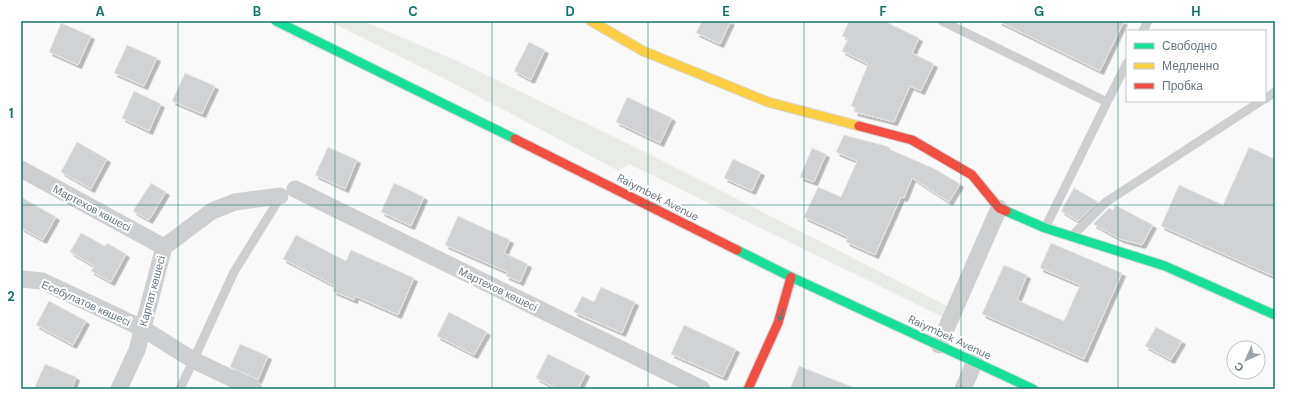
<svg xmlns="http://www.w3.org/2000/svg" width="1296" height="410" font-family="'DM Sans',sans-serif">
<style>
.green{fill:#e8ebe6}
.building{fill:#d0d2d3;stroke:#e8e8e8;filter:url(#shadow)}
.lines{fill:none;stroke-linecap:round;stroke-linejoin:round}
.fast-casing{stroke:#d5d6d7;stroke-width:11}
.slow-casing{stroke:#d5d6d7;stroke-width:11}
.jam-casing{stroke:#d5d6d7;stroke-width:11}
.lane{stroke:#cecfd0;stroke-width:9}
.street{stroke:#cecfd0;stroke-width:17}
.fast{stroke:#16e098;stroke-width:9}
.slow{stroke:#ffcf43;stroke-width:9}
.jam{stroke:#f24e42;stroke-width:9}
.oneway{stroke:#657683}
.grid{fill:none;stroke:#0f766e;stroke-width:1;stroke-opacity:0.55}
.labels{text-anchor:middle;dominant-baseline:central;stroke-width:4;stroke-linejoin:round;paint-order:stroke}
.street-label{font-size:11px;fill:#657683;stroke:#fff}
.neatline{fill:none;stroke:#0f766e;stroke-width:1.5}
.grid-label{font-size:13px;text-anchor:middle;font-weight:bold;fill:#0f766e}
</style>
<defs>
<filter id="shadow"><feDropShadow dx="3.5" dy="3.5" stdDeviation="0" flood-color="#0004"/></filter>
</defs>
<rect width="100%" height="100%" fill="#f9f9f9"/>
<path class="green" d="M 329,21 L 363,21 L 455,60 L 641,150 L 951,308 L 945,316 L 941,316 L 629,164 L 619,171 L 445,79 Z"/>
<path class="building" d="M 702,21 L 731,21 L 720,44 L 696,33 Z
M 849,21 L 884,21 L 919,38 L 912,53 L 934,64 L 921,91 L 910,86 L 894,122 L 854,112 L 856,108 L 851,106 L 868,64 L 842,51 L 848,39 L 842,36 Z
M 998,21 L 1124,21 L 1100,71 Z
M 61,23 L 91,36 L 78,65 L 49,52 Z
M 529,42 L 545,50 L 531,80 L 514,71 Z
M 127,45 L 157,58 L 144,86 L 114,73 Z
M 185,73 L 215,86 L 202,114 L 172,101 Z
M 134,91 L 161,104 L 149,131 L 122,118 Z
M 627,97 L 672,118 L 660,143 L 616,122 Z
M 844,135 L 886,146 L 890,148 L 889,149 L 935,169 L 960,184 L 949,202 L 912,178 L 904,198 L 901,197 L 875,255 L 846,242 L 848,237 L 804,217 L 818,187 L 841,197 L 857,161 L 836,152 Z
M 77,142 L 107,159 L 91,189 L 61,172 Z
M 328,147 L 357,160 L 345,189 L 315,175 Z
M 1249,147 L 1275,159 L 1275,277 L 1161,226 L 1179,185 L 1223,205 Z
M 812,148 L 826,154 L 814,182 L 800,177 Z
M 733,159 L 761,172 L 752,191 L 724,178 Z
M 151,183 L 166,192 L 149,220 L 133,211 Z
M 394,183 L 424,197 L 411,226 L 381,212 Z
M 1074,188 L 1098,202 L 1078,221 L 1061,211 Z
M 21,197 L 56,217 L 43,240 L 21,228 Z
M 1115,205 L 1153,225 L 1142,245 L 1120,239 L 1093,224 L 1109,208 L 1113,210 Z
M 458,216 L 510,240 L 504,253 L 528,264 L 520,282 L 506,276 L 507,272 L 445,245 Z
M 81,233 L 105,246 L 107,243 L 126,254 L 111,282 L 91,271 L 94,266 L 70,252 Z
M 296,235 L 346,261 L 351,250 L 414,278 L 398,315 L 355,296 L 354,300 L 333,291 L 335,286 L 283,259 Z
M 1051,243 L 1122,273 L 1084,359 L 982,314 L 1004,265 L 1027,275 L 1017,300 L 1064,321 L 1080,285 L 1040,268 Z
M 601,287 L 635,302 L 622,333 L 574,312 L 582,296 L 594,302 Z
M 49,301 L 86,321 L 73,345 L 36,325 Z
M 449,312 L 487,332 L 474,355 L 437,336 Z
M 684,325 L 736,349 L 723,377 L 671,354 Z
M 1156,327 L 1182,341 L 1171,360 L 1145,346 Z
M 240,344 L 268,356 L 258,380 L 230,367 Z
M 548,354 L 586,373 L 578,389 L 558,389 L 536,378 Z
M 45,364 L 76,377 L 72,389 L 34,389 Z
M 799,366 L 855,388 L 855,389 L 790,389 Z"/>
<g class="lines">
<defs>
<path id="fast" d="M 276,21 L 515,139
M 1006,211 L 1045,228 L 1165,266 L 1275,315
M 737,250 L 791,277 L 1033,389"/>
<path id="slow" d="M 591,21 L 643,51 L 768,102 L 859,126"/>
<path id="jam" d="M 859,126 L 912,140 L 972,175 L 999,208 L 1006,211
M 515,139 L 737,250
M 748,389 L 778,323 L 791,277"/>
</defs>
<use href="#fast" class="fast-casing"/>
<use href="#slow" class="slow-casing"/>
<use href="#jam" class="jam-casing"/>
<path class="lane" d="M 942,21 L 1107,102 L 1045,228
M 1143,31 L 1148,21
M 1265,99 L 1275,92
M 1107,102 L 1127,63
M 1073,235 L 1106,202 L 1261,101
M 180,389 L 234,272 L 281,196"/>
<path class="street" d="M 21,169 L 164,247
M 295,189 L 702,389
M 21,279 L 42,281 L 142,328 L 193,360 L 254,389
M 939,345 L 999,208
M 119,389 L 137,350 L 164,247 L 212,211 L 235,202 L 280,196
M 963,389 L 975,361"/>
<use href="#fast" class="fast"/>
<use href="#slow" class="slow"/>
<use href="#jam" class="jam"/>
</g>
<defs><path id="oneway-shaft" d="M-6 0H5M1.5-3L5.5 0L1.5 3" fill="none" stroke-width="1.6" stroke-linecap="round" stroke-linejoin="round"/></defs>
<use class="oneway" href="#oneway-shaft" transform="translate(781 315) rotate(106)"/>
<path class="grid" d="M 178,21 L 178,389M 335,21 L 335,389M 492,21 L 492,389M 648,21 L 648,389M 804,21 L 804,389M 961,21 L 961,389M 1118,21 L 1118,389M 21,205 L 1275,205"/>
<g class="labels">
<g class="street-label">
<text transform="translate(658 197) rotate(27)">Raiymbek Avenue</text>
<text transform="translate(92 208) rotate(28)">Мартехов көшесі</text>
<text transform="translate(498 289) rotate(26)">Мартехов көшесі</text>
<text transform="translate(152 291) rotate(-75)">Карпат көшесі</text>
<text transform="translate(86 303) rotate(24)">Есебулатов көшесі</text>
<text transform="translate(950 337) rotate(25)">Raiymbek Avenue</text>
</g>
</g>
<rect width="1296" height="410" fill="none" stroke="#ffffff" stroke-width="44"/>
<rect x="1126" y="30" width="140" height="72" fill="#ffffff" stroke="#c1c8cd"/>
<rect x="1134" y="43" width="20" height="6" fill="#16e098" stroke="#c1c8cd"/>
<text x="1162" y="50" font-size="12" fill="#657683">Свободно</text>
<rect x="1134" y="63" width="20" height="6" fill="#ffcf43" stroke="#c1c8cd"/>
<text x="1162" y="70" font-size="12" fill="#657683">Медленно</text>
<rect x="1134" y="83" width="20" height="6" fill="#f24e42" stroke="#c1c8cd"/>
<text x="1162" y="90" font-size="12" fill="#657683">Пробка</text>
<g transform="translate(1246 360) rotate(225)"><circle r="19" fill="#ffffff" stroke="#c1c8cd"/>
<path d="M0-3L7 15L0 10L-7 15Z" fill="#99a4ac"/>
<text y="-6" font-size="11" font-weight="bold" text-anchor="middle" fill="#657683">С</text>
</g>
<rect x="22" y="22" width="1252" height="366" class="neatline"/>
<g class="grid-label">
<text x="100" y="16">A</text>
<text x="257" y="16">B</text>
<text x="413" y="16">C</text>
<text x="570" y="16">D</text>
<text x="726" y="16">E</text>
<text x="883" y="16">F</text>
<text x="1039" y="16">G</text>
<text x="1196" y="16">H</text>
<text x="11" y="118">1</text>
<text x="11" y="301">2</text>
</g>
</svg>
